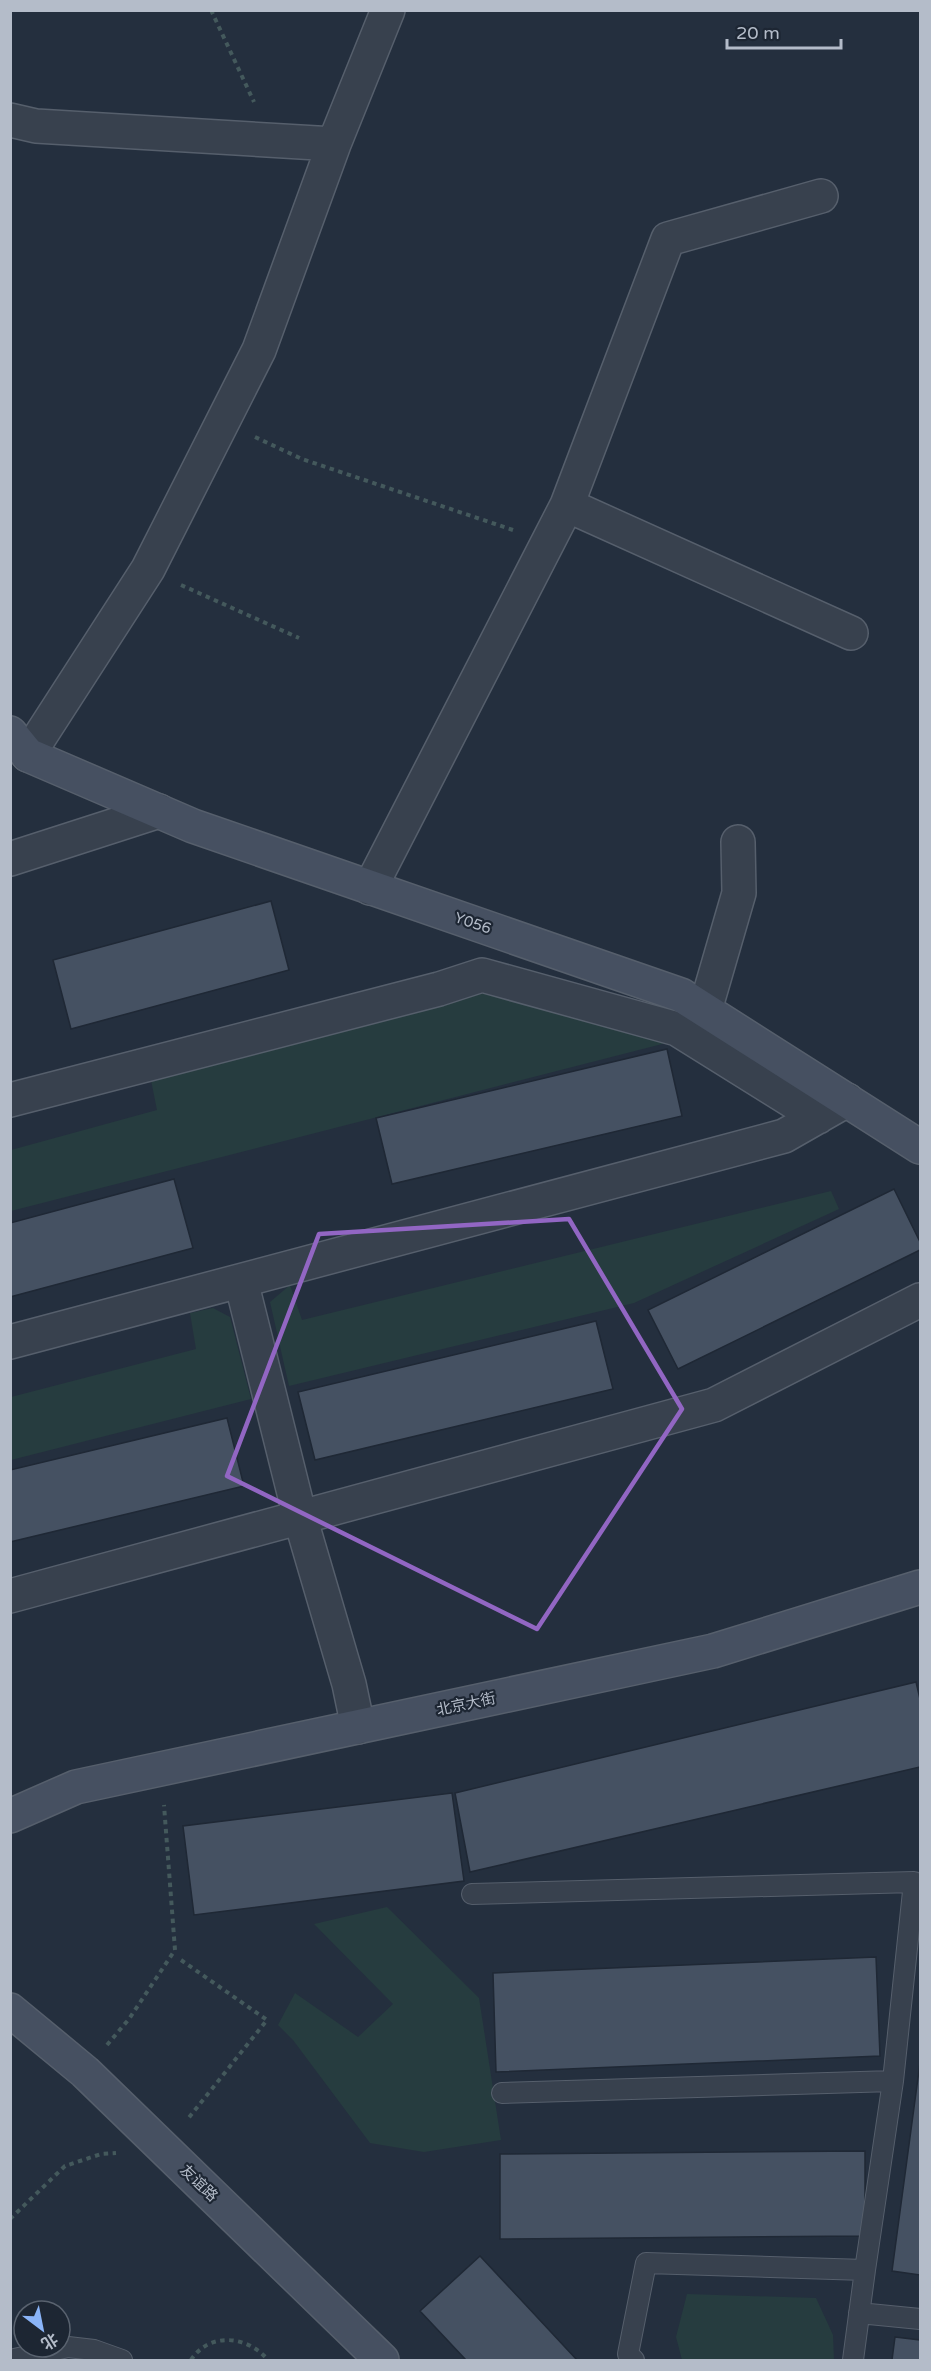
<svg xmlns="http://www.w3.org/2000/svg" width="931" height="2371" font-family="'Varela Round','Noto Sans SC',sans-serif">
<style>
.green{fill:#263c3f}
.building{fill:#455162;stroke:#1f2835;stroke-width:1.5}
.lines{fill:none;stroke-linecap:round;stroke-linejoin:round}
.lane-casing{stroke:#565f6c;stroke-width:22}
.street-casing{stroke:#565f6c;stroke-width:36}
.secondary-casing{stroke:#565f6c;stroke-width:36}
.path{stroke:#44595c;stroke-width:4;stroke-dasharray:4.5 4.5;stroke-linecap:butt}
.lane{stroke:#38414e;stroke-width:20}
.street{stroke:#38414e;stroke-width:33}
.secondary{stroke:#465061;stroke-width:33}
.marked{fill:none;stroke:#9266c3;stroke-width:4.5;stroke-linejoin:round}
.labels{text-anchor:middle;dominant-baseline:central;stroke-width:4.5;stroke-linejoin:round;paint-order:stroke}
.street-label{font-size:15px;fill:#b4bcc9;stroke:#1d2633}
</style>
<rect width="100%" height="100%" fill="#242f3e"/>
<path class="green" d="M 484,987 L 670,1042 L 11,1211 L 11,1150 L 157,1110 L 150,1075 Z
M 831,1191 L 839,1209 L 634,1303 L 289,1386 L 270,1302 L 290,1285 L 302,1320 Z
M 213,1308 L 230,1317 L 251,1399 L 11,1460 L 11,1397 L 196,1349 L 190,1313 Z
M 387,1907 L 479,1998 L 501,2140 L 424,2152 L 370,2143 L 293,2040 L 278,2025 L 295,1993 L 358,2037 L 393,2004 L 314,1924 Z
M 687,2294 L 816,2298 L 833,2335 L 834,2360 L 682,2360 L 676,2337 Z"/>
<path class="building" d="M 271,901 L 289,970 L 71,1029 L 53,960 Z
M 667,1049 L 682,1116 L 392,1184 L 376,1118 Z
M 174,1179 L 193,1248 L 10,1297 L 10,1223 Z
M 894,1189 L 920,1242 L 920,1250 L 678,1369 L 648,1310 Z
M 596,1321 L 613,1389 L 315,1460 L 298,1392 Z
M 227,1418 L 244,1486 L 10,1542 L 10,1470 Z
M 916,1682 L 920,1699 L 920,1767 L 470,1872 L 455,1793 Z
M 452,1793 L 464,1881 L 194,1915 L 183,1826 Z
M 876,1957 L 880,2056 L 496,2072 L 493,1973 Z
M 920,2063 L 920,2275 L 892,2271 Z
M 865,2151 L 865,2236 L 500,2239 L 500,2154 Z
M 480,2256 L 577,2360 L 466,2360 L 420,2311 Z
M 895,2337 L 920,2340 L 920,2360 L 892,2360 Z"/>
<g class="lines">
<defs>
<path id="lane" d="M 472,1894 L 914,1882 L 893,2081 L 865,2270
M 502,2093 L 893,2081
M 859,2313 L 920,2319
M 10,2360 L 68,2347 L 94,2350 L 122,2360
M 634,2360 L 628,2354 L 646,2263 L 865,2270 L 853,2360"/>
<path id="street" d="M 10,120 L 36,126 L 334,144
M 567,505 L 851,633
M 28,755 L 148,569 L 259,350 L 334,144 L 388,10
M 10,859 L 159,811
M 370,888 L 567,505 L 668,239 L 821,196
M 705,1010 L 739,893 L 738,842
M 10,1100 L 439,989 L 482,975 L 677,1029 L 818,1117
M 241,1281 L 300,1517 L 349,1684 L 358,1727
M 10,1342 L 784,1136 L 847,1100
M 10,1596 L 714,1405 L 920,1300"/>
<path id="secondary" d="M 10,733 L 28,755 L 193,826 L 681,995 L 920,1147
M 10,1816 L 76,1787 L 713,1651 L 920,1587
M 10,2010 L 85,2072 L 382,2360"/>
</defs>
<use href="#lane" class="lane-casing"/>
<use href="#street" class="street-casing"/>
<use href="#secondary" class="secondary-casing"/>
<path class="path" d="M 211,10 L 254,102
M 255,437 L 302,459 L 513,530
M 181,585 L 299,638
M 181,1960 L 267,2020 L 187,2120
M 107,2045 L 129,2019 L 175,1950 L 164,1805
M 10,2219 L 65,2166 L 101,2154 L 116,2153
M 191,2360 C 210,2331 248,2336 268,2360"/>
<use href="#lane" class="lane"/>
<use href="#street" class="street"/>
<use href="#secondary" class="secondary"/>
</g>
<path class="marked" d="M 569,1219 L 682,1409 L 537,1629 L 227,1476 L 319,1234 Z"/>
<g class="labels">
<g class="street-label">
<text transform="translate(473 923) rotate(19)">Y056</text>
<text transform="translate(466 1704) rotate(-12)">北京大街</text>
<text transform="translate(199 2183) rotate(44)">友谊路</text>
</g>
</g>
<rect width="931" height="2371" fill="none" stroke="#b4bcc9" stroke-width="24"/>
<g transform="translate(42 2329) rotate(148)"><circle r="28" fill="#1d2633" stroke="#59626f" stroke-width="1.5"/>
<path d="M0-4.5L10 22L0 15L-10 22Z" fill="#8ab4f8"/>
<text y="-9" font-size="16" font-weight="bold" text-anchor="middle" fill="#b4bcc9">北</text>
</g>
<path d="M727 39v9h114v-9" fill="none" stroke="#b4bcc9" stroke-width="3"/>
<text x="736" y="39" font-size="18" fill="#b4bcc9" stroke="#1d2633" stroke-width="4.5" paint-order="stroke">20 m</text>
</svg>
